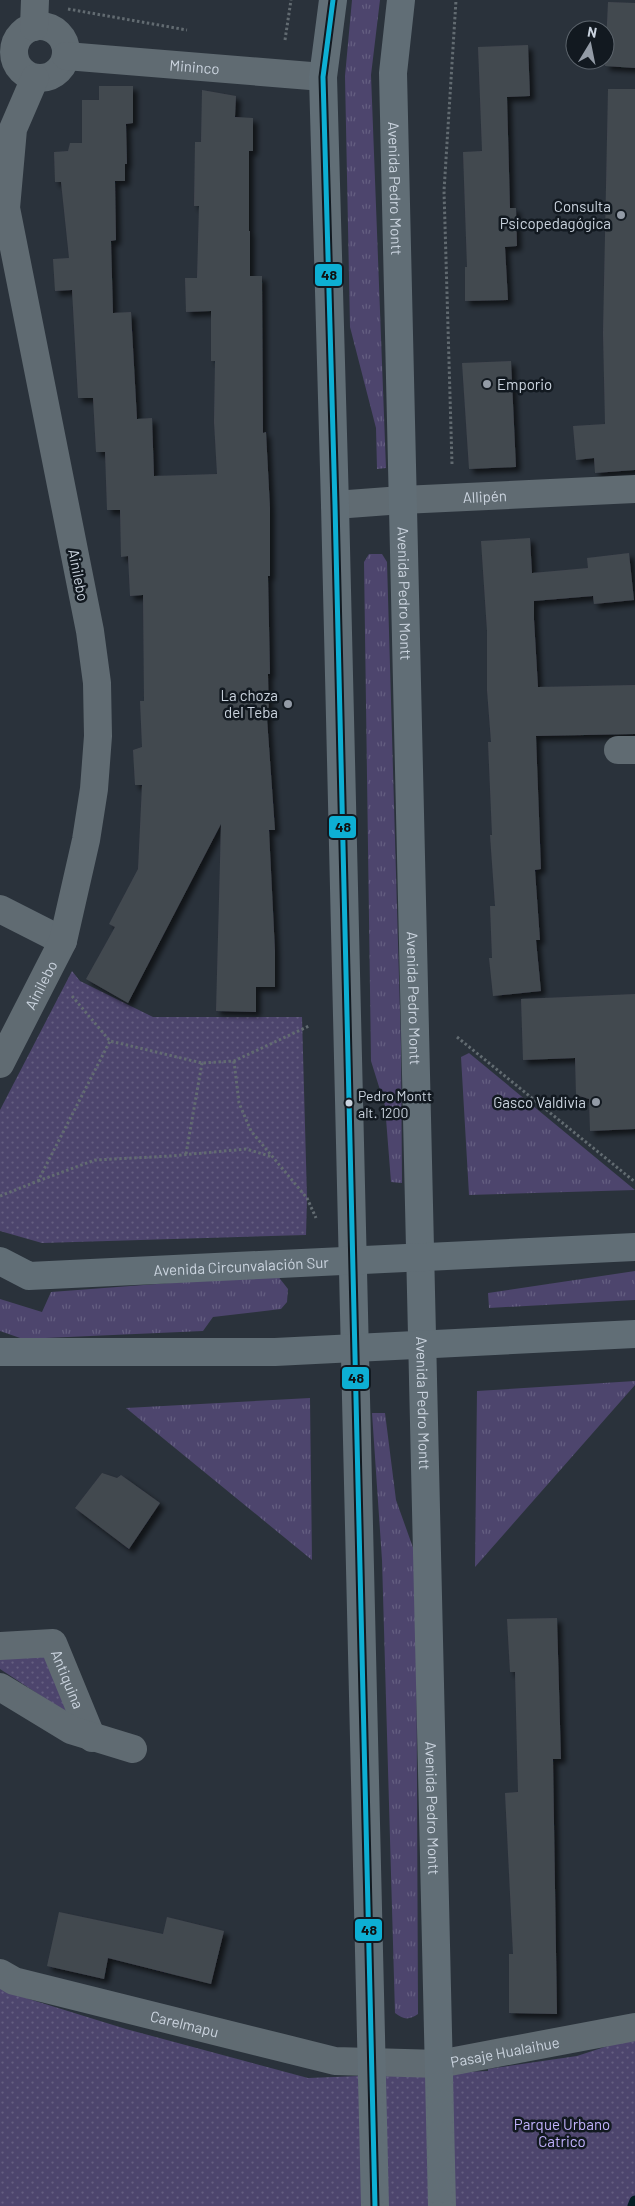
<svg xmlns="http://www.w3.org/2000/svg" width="635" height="2206" font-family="Barlow,sans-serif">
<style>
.grass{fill:url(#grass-tufts)}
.park{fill:url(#park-dots)}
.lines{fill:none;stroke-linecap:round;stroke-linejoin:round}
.stream{stroke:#041f25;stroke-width:11}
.building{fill:#434850;filter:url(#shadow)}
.path{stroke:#626b71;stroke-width:3;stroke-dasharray:2.5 2.5;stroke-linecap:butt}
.minor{stroke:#606b72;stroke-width:28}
.secondary{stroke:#616e76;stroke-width:28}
.bus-1-casing{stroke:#121920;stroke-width:9}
.bus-1{stroke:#0dafd3;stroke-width:5}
.poi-dot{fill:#939ba6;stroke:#121920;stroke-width:2}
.bus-dot{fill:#cbd4df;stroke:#121920;stroke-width:2}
.labels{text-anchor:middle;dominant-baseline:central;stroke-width:5;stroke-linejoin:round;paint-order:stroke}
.bus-label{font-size:14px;fill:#cbd4df;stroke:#121920;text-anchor:start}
.street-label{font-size:15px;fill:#cbd4df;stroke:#121920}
.poi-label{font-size:15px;fill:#cbd4df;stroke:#121920;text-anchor:end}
.park-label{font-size:15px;fill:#c1b2fc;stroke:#121920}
.line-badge{stroke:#121920;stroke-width:2}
.pale-badge-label{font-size:14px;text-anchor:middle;font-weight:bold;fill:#111}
</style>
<defs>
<pattern id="grass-tufts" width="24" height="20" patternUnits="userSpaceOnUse" patternTransform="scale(1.25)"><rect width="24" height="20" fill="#4d456d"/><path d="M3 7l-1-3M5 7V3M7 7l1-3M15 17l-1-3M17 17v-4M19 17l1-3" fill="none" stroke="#655f81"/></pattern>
<pattern id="park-dots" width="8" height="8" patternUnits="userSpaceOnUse" patternTransform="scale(1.25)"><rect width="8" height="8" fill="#4d456d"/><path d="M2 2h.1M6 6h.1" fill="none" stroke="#655f81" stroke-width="1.8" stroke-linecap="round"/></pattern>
<filter id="shadow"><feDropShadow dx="4.5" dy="4.5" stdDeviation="2.5" flood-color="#0009"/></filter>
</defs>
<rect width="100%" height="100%" fill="#2a323b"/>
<path class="grass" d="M 352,0 L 380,0 L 371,75 L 386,468 L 377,469 L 376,428 L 350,327 L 345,76 Z
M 369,554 L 382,554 L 387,562 L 401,1047 L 402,1183 L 391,1182 L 385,1106 L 371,1061 L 364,562 Z
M 469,1053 L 635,1190 L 469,1195 L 461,1057 Z
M 635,1271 L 635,1300 L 489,1308 L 488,1293 Z
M 277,1275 L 288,1289 L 287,1302 L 281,1309 L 213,1317 L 203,1331 L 23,1339 L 0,1331 L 0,1299 L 42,1312 L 51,1292 Z
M 635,1381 L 635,1385 L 475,1567 L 477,1391 Z
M 310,1398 L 312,1560 L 126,1408 Z
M 372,1413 L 385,1413 L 396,1500 L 416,1556 L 418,2014 C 409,2020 404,2020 395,2013 L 382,1560 Z"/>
<path class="park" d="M 72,971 L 80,981 L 153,1017 L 302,1017 L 307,1198 L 306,1235 L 42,1243 L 0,1231 L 0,1110 Z
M 45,1654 L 73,1717 L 0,1669 L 0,1659 Z
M 0,1987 L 29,1999 L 126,2029 L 308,2078 L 488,2071 L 488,2069 L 577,2056 L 635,2037 L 635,2206 L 0,2206 Z"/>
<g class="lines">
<path class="stream" d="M 633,2206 L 635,2201"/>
</g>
<path class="building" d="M 608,2 L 635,3 L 635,68 L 605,66 Z
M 528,45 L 530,96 L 507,97 L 510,208 L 516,208 L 517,246 L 505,247 L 508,300 L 465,301 L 465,267 L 467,267 L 463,152 L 482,151 L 478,47 Z
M 99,86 L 133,86 L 133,123 L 126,124 L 127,164 L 125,164 L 125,181 L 115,181 L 116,240 L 111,241 L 113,313 L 131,312 L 137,419 L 152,418 L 154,476 L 217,474 L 214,422 L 215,361 L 211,361 L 211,311 L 186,312 L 185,278 L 197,278 L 199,206 L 194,206 L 195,142 L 201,142 L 202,90 L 236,96 L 235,117 L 253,118 L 253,151 L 249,151 L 249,231 L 250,231 L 250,276 L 262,276 L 263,433 L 266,432 L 270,508 L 270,576 L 268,576 L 270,674 L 268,674 L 269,718 L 267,718 L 275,830 L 269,830 L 275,951 L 275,987 L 256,987 L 256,1012 L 216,1011 L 221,824 L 128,1003 L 86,979 L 115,927 L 109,924 L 138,869 L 142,785 L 135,785 L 133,750 L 142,747 L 140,701 L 144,701 L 143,595 L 130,596 L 128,556 L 121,557 L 120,510 L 107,510 L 105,452 L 96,452 L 93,398 L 78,398 L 72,290 L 55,291 L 53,259 L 69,258 L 61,182 L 55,182 L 54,152 L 68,151 L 70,143 L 82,143 L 82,100 L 99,100 Z
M 608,89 L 635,89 L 635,470 L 595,473 L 594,458 L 576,460 L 573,426 L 605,424 L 603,333 Z
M 511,361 L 516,467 L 469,469 L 462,363 Z
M 530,538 L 532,573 L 588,568 L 587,558 L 629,553 L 634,600 L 594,604 L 593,596 L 534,601 L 534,619 L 538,687 L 635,685 L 635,734 L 536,736 L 541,869 L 535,870 L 540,940 L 536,940 L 541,991 L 493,996 L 489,958 L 492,958 L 490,906 L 495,906 L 490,835 L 492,835 L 488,742 L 491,742 L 487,690 L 487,631 L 481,541 Z
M 635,994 L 635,1129 L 590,1131 L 589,1099 L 576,1095 L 575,1058 L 523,1060 L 521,999 Z
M 102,1473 L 117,1478 L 121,1475 L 160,1503 L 129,1549 L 75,1508 Z
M 557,1618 L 561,1759 L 553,1759 L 557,2014 L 509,2013 L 509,1954 L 513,1954 L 505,1793 L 518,1792 L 515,1672 L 510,1672 L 507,1619 Z
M 59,1912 L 163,1934 L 167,1917 L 224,1931 L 211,1984 L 108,1958 L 104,1979 L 47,1966 Z"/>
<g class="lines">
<path class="path" d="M 68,9 L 187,30
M 285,40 L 291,0
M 452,464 L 444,191 L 456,0
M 72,996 L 110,1041 L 202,1063 L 234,1061 L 309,1026
M 457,1037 L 635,1182
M 234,1061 L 239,1103 L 251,1131 L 307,1198 L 316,1218
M 186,1154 L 202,1063
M 38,1181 L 95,1160 L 171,1156 L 246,1149 L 273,1157
M 0,1196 L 38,1181 L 110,1041"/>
<g class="minor">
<circle cx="40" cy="52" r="26"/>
<path d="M 34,27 L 35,0"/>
<path id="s1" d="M 66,56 L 323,77"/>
<path id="s2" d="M 335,505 L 402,500 L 635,489"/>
<path d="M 618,750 L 635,750"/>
<path d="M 0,909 L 63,941"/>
<path id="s3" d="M 0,1064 L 63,941 L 86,840 L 94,789 L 98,736 L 97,683 L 90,631 L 6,208 L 13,129 L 35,78"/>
<path id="s4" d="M 0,1646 L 53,1643 L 92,1738"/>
<path d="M 0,1687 L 71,1730 L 133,1749"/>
<path id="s5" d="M 0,1973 L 14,1981 L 335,2061 L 439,2064 L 635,2027"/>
</g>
<g class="secondary">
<path d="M 333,0 L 323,77 L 335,505 L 375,2206"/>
<path id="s6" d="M 401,0 L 393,73 L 442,2206"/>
<path id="s7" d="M 0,1261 L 29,1276 L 635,1247"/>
<path d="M 0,1352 L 275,1352 L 635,1334"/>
</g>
<defs>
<path id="bus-1" d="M 333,0 L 323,77 L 335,505 L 375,2206"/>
</defs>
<use href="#bus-1" class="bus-1-casing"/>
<use href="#bus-1" class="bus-1"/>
</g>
<g class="poi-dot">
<circle cx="621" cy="215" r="5"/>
<circle cx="487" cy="384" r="5"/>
<circle cx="288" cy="704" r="5"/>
<circle cx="596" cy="1102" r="5"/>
</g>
<circle class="bus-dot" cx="349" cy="1103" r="4.5"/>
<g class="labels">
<g class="bus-label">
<text x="358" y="1095">Pedro Montt<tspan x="358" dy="17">alt. 1200</tspan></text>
</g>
<g class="street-label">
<text stroke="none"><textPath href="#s1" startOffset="129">Mininco</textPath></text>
<text stroke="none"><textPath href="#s6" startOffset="189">Avenida Pedro Montt</textPath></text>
<text stroke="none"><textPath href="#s2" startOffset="150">Allipén</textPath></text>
<text transform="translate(79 575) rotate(79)">Ainilebo</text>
<text stroke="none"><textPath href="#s6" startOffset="594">Avenida Pedro Montt</textPath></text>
<text stroke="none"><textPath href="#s3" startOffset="89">Ainilebo</textPath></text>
<text stroke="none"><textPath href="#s6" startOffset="999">Avenida Pedro Montt</textPath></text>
<text stroke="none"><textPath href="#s7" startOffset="245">Avenida Circunvalación Sur</textPath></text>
<text stroke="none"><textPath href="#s6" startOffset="1404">Avenida Pedro Montt</textPath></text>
<text stroke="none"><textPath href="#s4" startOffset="92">Antiquina</textPath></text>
<text stroke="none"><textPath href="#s6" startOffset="1809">Avenida Pedro Montt</textPath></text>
<text stroke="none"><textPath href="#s5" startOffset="192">Carelmapu</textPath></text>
<text stroke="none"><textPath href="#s5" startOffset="518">Pasaje Hualaihue</textPath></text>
</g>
<g class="poi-label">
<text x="611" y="206">Consulta<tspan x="611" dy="17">Psicopedagógica</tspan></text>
<text x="497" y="384" text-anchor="start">Emporio</text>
<text x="278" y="695">La choza<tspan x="278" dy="17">del Teba</tspan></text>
<text x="586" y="1102">Gasco Valdivia</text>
</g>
<g class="park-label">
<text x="562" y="2124">Parque Urbano<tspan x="562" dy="17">Catrico</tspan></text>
</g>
</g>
<g class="line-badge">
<rect x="314" y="263" width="29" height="24" rx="5" fill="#0dafd3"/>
<rect x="328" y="815" width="29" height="24" rx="5" fill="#0dafd3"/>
<rect x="341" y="1366" width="29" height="24" rx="5" fill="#0dafd3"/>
<rect x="354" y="1918" width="29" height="24" rx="5" fill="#0dafd3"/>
</g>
<g class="pale-badge-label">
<text x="329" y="280">48</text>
<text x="343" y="832">48</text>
<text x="356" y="1383">48</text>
<text x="369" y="1935">48</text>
</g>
<g transform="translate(590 45) rotate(10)"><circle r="24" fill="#121920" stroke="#5c646c"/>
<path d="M0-4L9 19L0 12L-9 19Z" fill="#939ba6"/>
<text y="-8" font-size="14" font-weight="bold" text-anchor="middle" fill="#cbd4df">N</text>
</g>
</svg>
